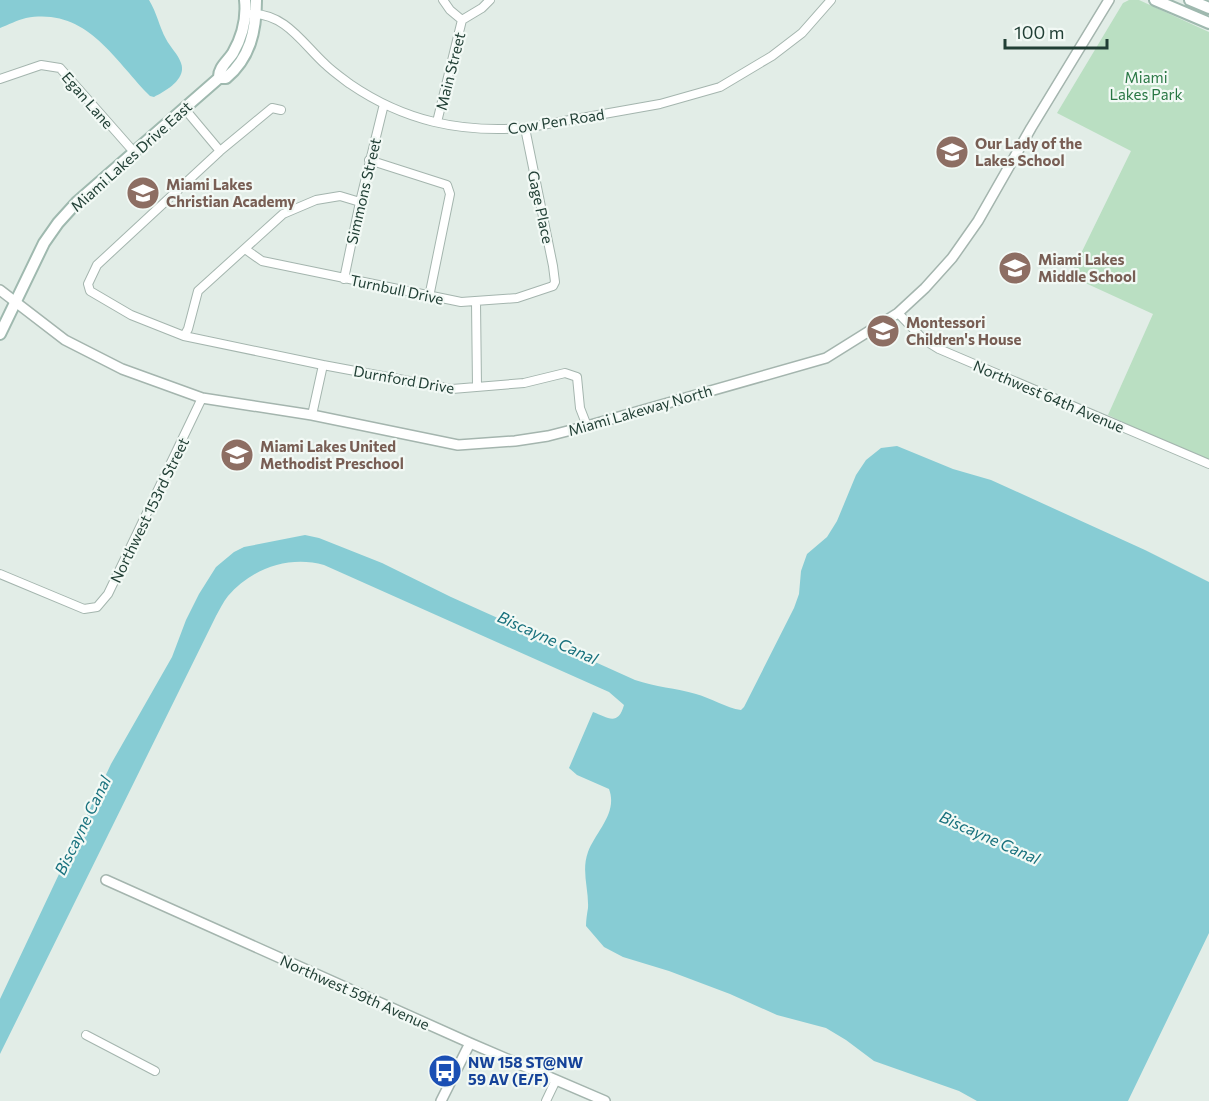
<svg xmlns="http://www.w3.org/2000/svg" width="1209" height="1101" font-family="Commissioner,sans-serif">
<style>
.green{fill:#badfc2}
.water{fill:#87ccd4}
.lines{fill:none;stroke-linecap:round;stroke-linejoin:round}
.minor-casing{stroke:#a4b5ae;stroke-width:10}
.tertiary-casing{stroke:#a4b5ae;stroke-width:12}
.secondary-casing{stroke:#9fb9af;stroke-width:14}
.minor{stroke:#fff;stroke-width:8}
.tertiary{stroke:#fff;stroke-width:9}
.secondary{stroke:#fff;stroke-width:10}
.labels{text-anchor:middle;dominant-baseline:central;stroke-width:4.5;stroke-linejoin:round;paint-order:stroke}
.street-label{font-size:15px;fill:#213f35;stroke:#f2f9f5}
.park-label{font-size:15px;fill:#297744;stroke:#f2f9f5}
.education-label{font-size:15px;font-weight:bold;fill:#785e54;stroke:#f2f9f5;text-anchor:start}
.transit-label{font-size:15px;font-weight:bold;fill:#164399;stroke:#f2f9f5;text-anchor:start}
.water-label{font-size:16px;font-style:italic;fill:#18717d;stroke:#f2f9f5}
</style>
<rect width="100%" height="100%" fill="#e2ede7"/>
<path class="green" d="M 1129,0 L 1139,0 L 1209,32 L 1209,464 L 1108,415 L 1153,314 L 1070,276 L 1131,151 L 1057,113 L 1123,3 Z"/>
<path class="water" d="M 0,0 L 149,0 C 157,13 159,26 166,39 C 170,47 178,54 181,63 C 187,79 166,91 154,97 L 150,96 C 114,60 87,7 26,18 C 17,20 8,25 0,28 Z
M 897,446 L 953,469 L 991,480 L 1145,550 L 1209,582 L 1209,933 L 1128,1101 L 977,1101 L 959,1091 L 874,1061 L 846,1040 L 826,1028 L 777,1015 L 730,994 L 669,971 L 623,957 L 604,947 L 586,926 C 586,920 587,914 588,908 C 589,889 581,871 588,852 C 596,831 618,813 609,789 L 577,775 L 569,768 L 593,712 C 607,717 618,727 624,705 L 609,692 L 324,565 C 290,555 252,568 228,596 C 223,602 220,609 216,616 L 0,1054 L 0,999 L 111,764 L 172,657 L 186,620 L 199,594 L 216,567 L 234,552 L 244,547 L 305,535 L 319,538 L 382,563 L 451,597 L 635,680 C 655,687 676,688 696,694 C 711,698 726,708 741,710 L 744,707 L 794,608 L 799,594 L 801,571 L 807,554 L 827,537 L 837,521 L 856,475 L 866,460 L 881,448 Z"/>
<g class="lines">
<defs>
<path id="minor" d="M 443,0 L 450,10 L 462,20
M 251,14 C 285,13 303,44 325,64 C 332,71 342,78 350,84 C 404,121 460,133 525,128 L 660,104 L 720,87 L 772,56 L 802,33 L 831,0
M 0,79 L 41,65 L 60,68 L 134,152
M 184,108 L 220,151
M 281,110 L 272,108 L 220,151 L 97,265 L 88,284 L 90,291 L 131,315 L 184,336 L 323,365 L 452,389 L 524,383 L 565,373 L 577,377 L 580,408 L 587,426
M 437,122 L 462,20 L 482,8 L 490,0
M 369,160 L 447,185 L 450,194 L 429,297
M 245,249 L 262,261 L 461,302 L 517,298 L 553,286 L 555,282 L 553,266 L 525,128
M 344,279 L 360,202 L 384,104
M 476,302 L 477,387
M 898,313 L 923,339 L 939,349 L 1209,464
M 184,336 L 188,329 L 198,291 L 283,214 L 316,200 L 340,196 L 360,202
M 312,415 L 323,365
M 0,574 L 84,609 L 97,607 L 108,594 L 202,398
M 86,1035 L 155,1071
M 546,1101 L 556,1080"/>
<path id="tertiary" d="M 0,290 L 65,340 L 122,369 L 202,398 L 312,415 L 458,445 L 515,441 L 548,436 L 587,426 L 826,358 L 898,313 L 925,288 L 952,258 L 978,221 L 1031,128 L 1109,0
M 106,880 L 470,1043 L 605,1101
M 441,1101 L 470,1043"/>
<path id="secondary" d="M 1155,0 L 1209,23
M 1190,0 L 1209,8
M 219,78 C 218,68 228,61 233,53 C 242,37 247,18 245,0
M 0,334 L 44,243 L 58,223 L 77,202 L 219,78 L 226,78 C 250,58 256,31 256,0"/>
</defs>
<use href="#minor" class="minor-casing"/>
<use href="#tertiary" class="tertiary-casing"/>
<use href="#secondary" class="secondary-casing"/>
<use href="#minor" class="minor"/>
<use href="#tertiary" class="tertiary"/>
<use href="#secondary" class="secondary"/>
</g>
<defs>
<symbol id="school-disc" viewBox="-11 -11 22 22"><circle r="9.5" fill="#8d6e63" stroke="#f2f9f5"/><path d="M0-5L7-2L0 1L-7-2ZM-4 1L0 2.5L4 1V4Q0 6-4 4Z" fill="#fff"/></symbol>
<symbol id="bus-disc" viewBox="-11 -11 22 22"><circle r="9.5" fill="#1a4fb4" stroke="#f2f9f5"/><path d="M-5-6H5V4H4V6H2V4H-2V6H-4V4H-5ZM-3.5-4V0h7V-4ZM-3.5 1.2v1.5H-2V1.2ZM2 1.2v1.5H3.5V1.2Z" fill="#fff"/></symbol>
</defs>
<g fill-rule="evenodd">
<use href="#school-disc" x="933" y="133" width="38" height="38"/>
<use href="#school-disc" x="124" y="174" width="38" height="38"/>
<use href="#school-disc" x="996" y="249" width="38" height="38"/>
<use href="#school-disc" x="864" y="312" width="38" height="38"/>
<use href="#school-disc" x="218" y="436" width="38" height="38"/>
<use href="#bus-disc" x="426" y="1052" width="38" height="38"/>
</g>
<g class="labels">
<g class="street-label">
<text transform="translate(450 71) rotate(-76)">Main Street</text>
<text transform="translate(88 100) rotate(49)">Egan Lane</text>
<text transform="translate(556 121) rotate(-9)">Cow Pen Road</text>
<text transform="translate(131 156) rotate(-42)">Miami Lakes Drive East</text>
<text transform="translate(363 191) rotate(-77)">Simmons Street</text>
<text transform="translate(541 207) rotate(78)">Gage Place</text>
<text transform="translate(397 289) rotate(12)">Turnbull Drive</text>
<text transform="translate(404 379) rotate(10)">Durnford Drive</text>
<text transform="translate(1049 396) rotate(23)">Northwest 64th Avenue</text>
<text transform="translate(640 410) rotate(-16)">Miami Lakeway North</text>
<text transform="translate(149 510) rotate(-64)">Northwest 153rd Street</text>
<text transform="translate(355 992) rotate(24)">Northwest 59th Avenue</text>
</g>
<g class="park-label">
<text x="1146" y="77">Miami<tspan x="1146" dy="17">Lakes Park</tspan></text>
</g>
<g class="education-label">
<text x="975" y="143">Our Lady of the<tspan x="975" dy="17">Lakes School</tspan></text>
<text x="166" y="184">Miami Lakes<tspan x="166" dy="17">Christian Academy</tspan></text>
<text x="1038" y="259">Miami Lakes<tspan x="1038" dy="17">Middle School</tspan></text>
<text x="906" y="322">Montessori<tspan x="906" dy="17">Children's House</tspan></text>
<text x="260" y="446">Miami Lakes United<tspan x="260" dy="17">Methodist Preschool</tspan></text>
</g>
<g class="transit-label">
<text x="468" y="1062">NW 158 ST@NW<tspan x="468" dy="17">59 AV (E/F)</tspan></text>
</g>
<g class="water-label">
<text transform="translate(548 637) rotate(24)">Biscayne Canal</text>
<text transform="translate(82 825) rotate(-64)">Biscayne Canal</text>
<text transform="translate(990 837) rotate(24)">Biscayne Canal</text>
</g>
</g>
<path d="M1005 39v9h102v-9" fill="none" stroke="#213f35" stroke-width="3"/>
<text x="1014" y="39" font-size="18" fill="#213f35" stroke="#f2f9f5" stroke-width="4.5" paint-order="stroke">100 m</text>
</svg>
